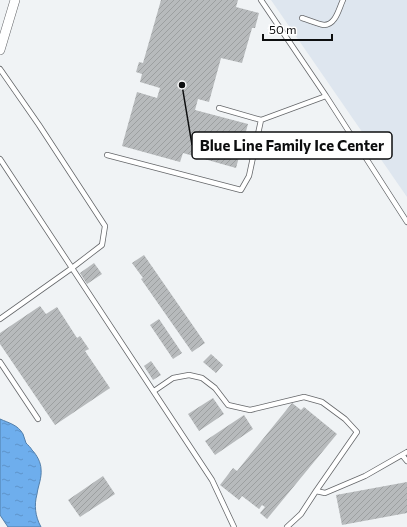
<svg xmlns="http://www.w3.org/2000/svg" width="407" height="527" font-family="Commissioner,sans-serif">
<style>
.built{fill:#dee6ef}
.water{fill:url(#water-ripples);stroke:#517eaa}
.building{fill:url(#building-hatch)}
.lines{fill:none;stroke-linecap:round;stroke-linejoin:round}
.lane-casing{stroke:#65676a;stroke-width:6}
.street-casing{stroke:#65676a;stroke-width:10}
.lane{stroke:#fff;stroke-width:4.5}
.street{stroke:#fff;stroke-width:9}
.leader{fill:none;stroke:#0d0e0f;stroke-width:1.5}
.callout-dot{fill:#0d0e0f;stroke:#fff;stroke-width:1.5}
.callout{fill:#fff;stroke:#0d0e0f;stroke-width:1.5}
.callout-label{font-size:15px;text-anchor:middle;font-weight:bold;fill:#0d0e0f}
</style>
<defs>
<pattern id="water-ripples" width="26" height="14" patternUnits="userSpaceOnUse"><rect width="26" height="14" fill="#6eaeed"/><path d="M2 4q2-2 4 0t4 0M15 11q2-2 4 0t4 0" fill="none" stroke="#5e94ca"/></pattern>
<pattern id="building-hatch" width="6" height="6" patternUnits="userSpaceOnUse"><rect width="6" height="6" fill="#b7babc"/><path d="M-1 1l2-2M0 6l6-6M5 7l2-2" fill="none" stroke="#9c9fa0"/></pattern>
</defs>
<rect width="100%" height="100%" fill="#f0f3f5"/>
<path class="built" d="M 271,0 L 407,0 L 407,197 Z"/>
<path class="water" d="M 0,419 C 9,423 18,425 23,434 C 24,437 25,440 26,443 C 28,445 31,448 32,450 C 37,455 41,463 41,469 C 42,478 38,486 37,494 C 34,505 35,516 41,527 L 8,527 L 0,515 Z"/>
<path class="building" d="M 161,0 L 238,0 L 236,7 L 259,13 L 255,28 L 252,28 L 242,63 L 221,58 L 209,102 L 198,99 L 195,110 L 248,124 L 236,168 L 183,153 L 180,162 L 122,146 L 137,92 L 157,98 L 160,88 L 140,82 L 142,74 L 136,72 L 139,62 L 143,63 Z
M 144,255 L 205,343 L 192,352 L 141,279 L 143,278 L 132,263 Z
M 94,263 L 102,274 L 87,284 L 80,273 Z
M 40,306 L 46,314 L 57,307 L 77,338 L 80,336 L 89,349 L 85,351 L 110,388 L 55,425 L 0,344 L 0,333 Z
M 159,319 L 182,353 L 173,359 L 150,325 Z
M 211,354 L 223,365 L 216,373 L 203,362 Z
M 151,361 L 161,375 L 153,380 L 144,366 Z
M 213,398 L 224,414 L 199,431 L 188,414 Z
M 292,403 L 301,410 L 304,407 L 337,434 L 267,519 L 260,513 L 265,507 L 262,505 L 259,509 L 242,496 L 239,500 L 220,485 L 233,468 L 237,471 Z
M 244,415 L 253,429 L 215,455 L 205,441 Z
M 103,476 L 115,494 L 80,517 L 68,500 Z
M 407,482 L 407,513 L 342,525 L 336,495 Z"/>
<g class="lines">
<defs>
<path id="lane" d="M 261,0 L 326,96 L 407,222
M 302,18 C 309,20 317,24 324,25 C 336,25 339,8 343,0
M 0,69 L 39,125 L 105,226 L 102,245 L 72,268 L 0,319
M 219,108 L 261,120 L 326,96
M 107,155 L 241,190 L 249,176 L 261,120
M 0,159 L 212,480 L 234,527
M 0,362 L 38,419
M 154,391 L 173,378 L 189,375 L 202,378 L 215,388 L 228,405 L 250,410 L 304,397 L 322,402 L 345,419 L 357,432 L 316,491 L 301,514 L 287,527
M 402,455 L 407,461
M 316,491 L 325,493 L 365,476 L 407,452"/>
<path id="street" d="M 0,50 L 15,0"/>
</defs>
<use href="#lane" class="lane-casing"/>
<use href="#street" class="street-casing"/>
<use href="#lane" class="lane"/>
<use href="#street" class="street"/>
</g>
<path class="leader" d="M182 85L192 145"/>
<circle class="callout-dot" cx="182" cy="85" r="4"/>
<rect class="callout" x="192" y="132" width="200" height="27" rx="4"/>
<g class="callout-label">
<text x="292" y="151">Blue Line Family Ice Center</text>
</g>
<path d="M263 34v6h69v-6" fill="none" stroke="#0d0e0f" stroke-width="2"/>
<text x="269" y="34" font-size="12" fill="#0d0e0f" stroke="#ffffff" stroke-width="3" paint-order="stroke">50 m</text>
</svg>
